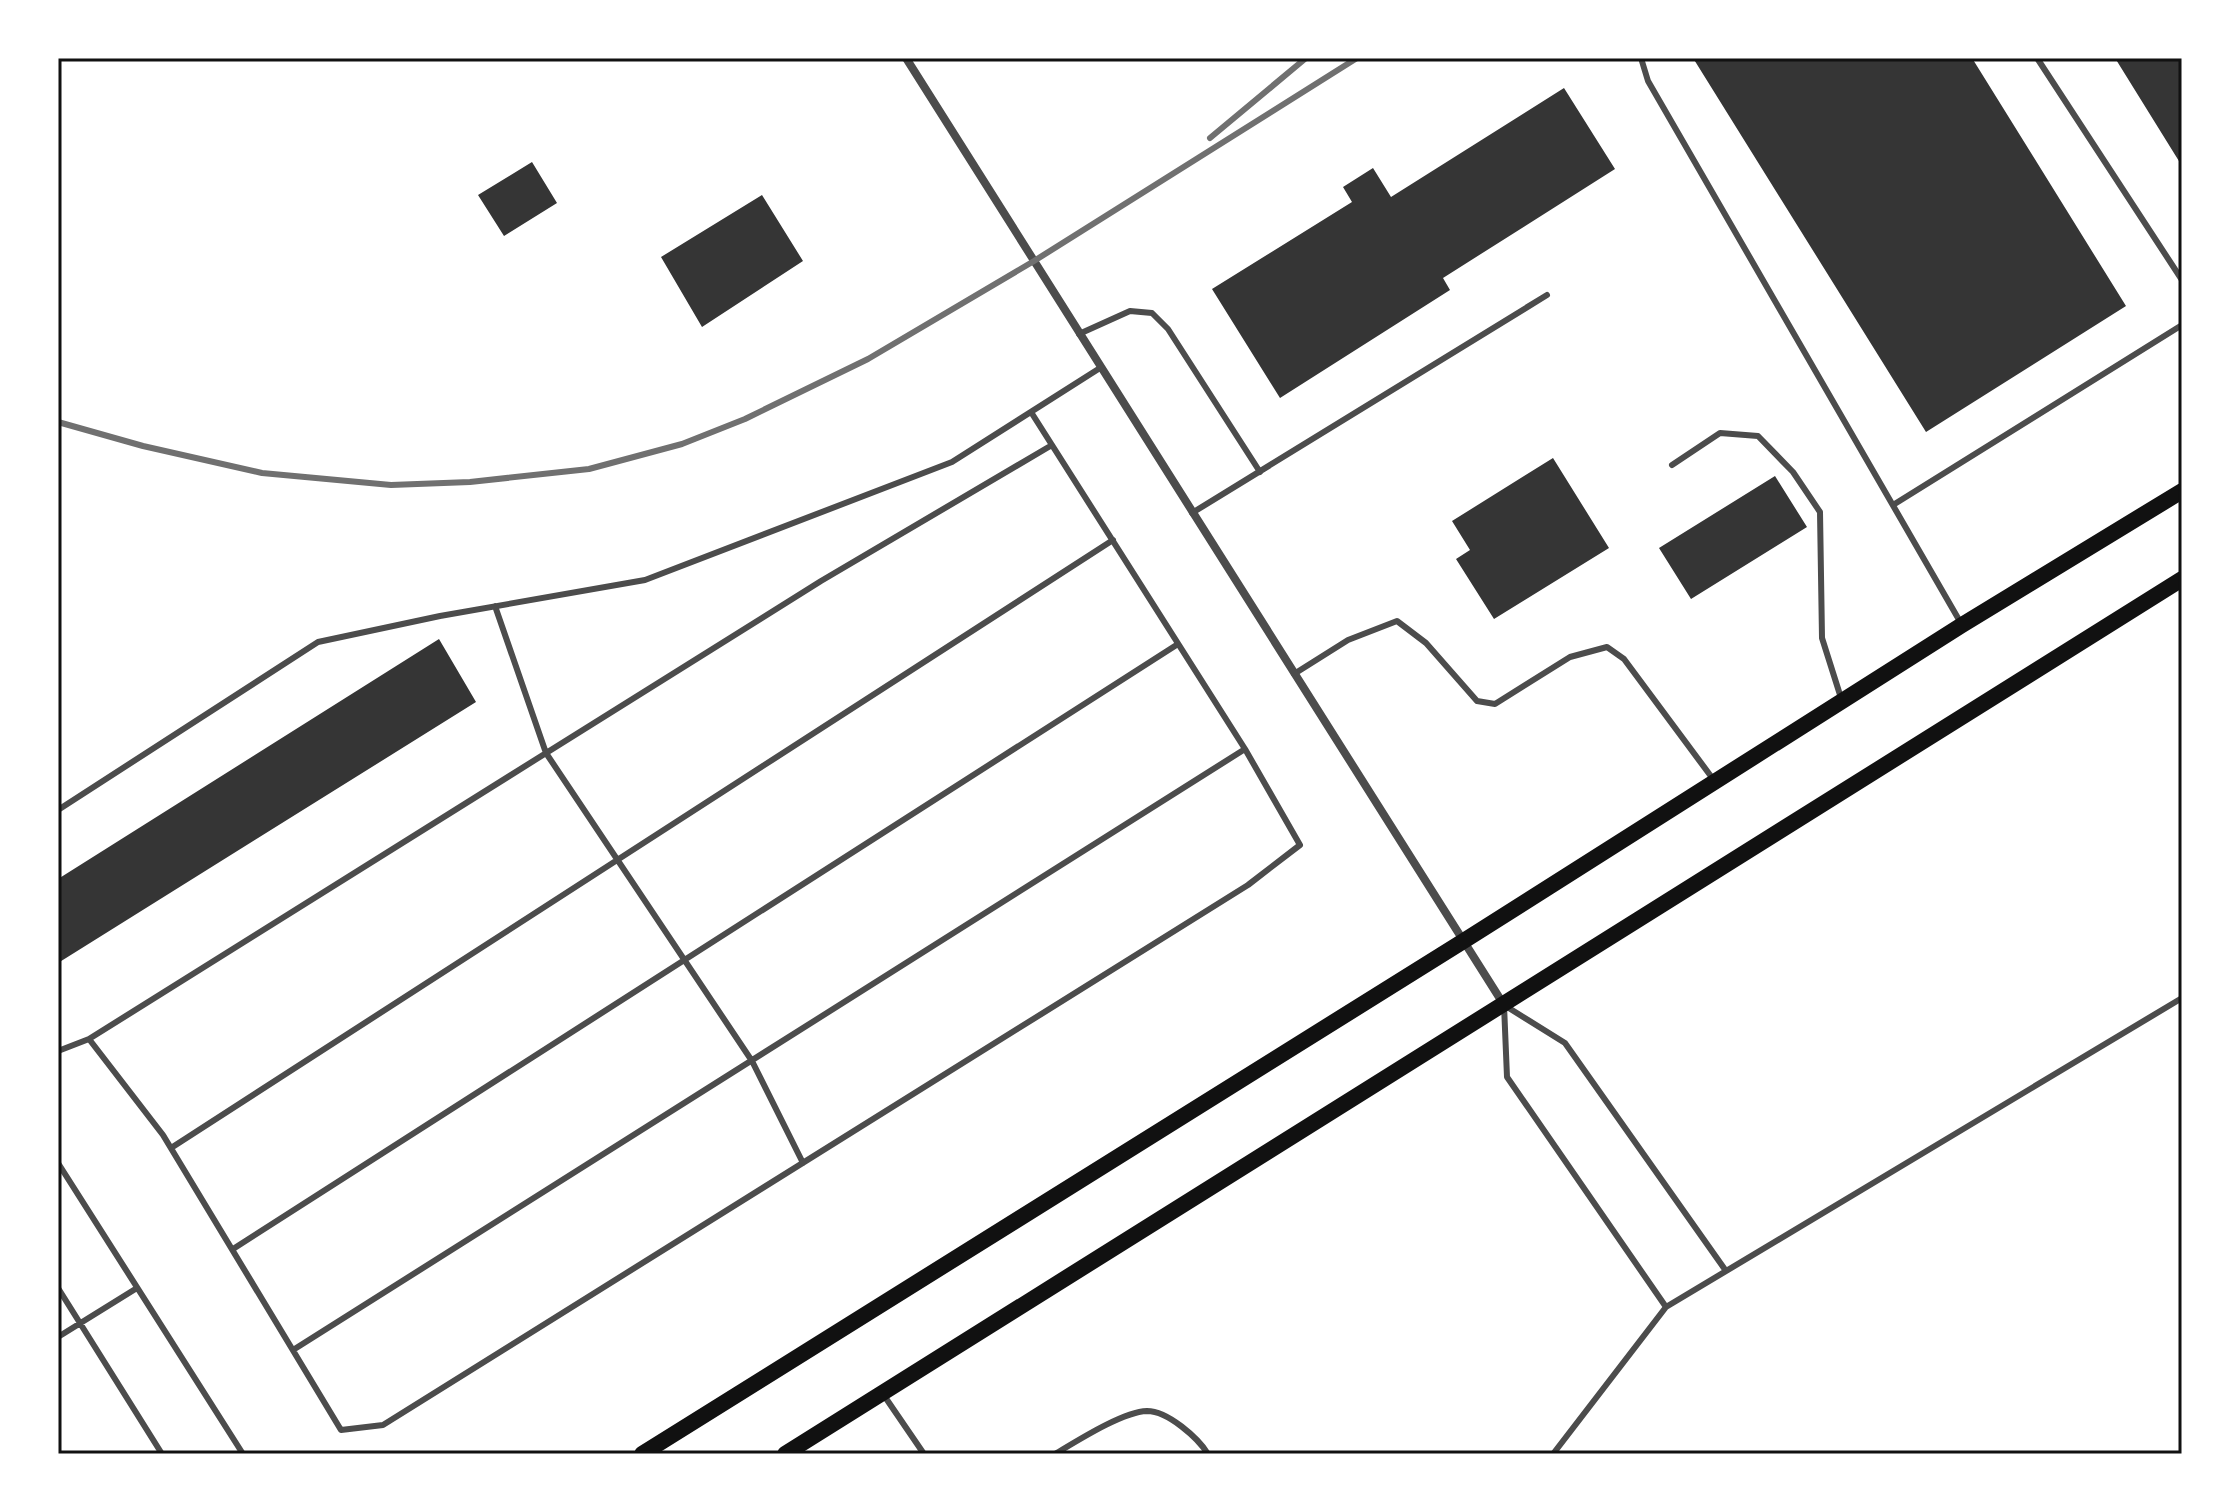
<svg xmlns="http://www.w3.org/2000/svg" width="2240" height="1512" font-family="'IBM Plex Sans',sans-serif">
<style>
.building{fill:#353535}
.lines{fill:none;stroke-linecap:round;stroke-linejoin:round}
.service{stroke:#4c4c4c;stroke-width:6}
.minor{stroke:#4c4c4c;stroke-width:8}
.secondary{stroke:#111;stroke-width:16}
.rail{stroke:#707070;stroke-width:6}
.neatline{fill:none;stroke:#111;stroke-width:3}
</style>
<rect width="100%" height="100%" fill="#fff"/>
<path class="building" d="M 1693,58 L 1972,58 L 2126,306 L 1926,432 Z
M 2115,58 L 2182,58 L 2182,166 Z
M 1564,88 L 1615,169 L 1443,278 L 1450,290 L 1280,398 L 1212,289 L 1352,202 L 1343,187 L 1373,168 L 1391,197 Z
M 532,162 L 557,203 L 504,236 L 478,195 Z
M 762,195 L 803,261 L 702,327 L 661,257 Z
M 1553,458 L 1609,548 L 1494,619 L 1456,559 L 1470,550 L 1452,521 Z
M 1775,476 L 1807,527 L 1691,599 L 1659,548 Z
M 439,639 L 476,702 L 58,963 L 58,879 Z"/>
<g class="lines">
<path class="service" d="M 1641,58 L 1648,81 L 1962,625
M 2037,58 L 2182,280
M 1079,334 L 1130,311 L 1152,313 L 1168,329 L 1260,472
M 1672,465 L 1720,433 L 1758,436 L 1793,472 L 1820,512 L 1822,638 L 1841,698
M 1893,505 L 2182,325
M 1192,513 L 1547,295
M 495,606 L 546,753 L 752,1061 L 803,1163
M 1294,674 L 1348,640 L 1397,621 L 1426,643 L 1477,701 L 1495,704 L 1570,657 L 1607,647 L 1624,659 L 1713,779
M 58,810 L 318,642 L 440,616 L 645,580 L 952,462 L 1100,368
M 1504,1005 L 1507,1077 L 1666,1307
M 1504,1005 L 1565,1043 L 1726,1271
M 89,1039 L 821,581 L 1052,445
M 58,1051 L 89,1039 L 163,1135 L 341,1430 L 383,1425 L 1248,885 L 1300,845 L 1245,749 L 1031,412
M 171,1148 L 1113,540
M 58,1163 L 243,1454
M 233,1249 L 1178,644
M 58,1288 L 162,1454
M 58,1337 L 137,1288
M 293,1350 L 1245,749
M 883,1394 L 924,1454
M 1055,1454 C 1077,1441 1122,1412 1147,1411 C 1168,1411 1198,1438 1208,1454
M 1553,1454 L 1666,1307 L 2182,998"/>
<path class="minor" d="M 906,58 L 1504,1005"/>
<path class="secondary" d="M 642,1454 L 1462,942 L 1962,625 L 2182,491
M 785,1454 L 2182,579"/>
<path class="rail" d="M 1210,138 L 1306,58
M 58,422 L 143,446 L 262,473 L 391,485 L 470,482 L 589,469 L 682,444 L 745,419 L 868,359 L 1034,261 L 1357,58"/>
</g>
<rect width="2240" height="1512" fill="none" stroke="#ffffff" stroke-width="120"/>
<rect x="60" y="60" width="2120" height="1392" class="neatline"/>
</svg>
